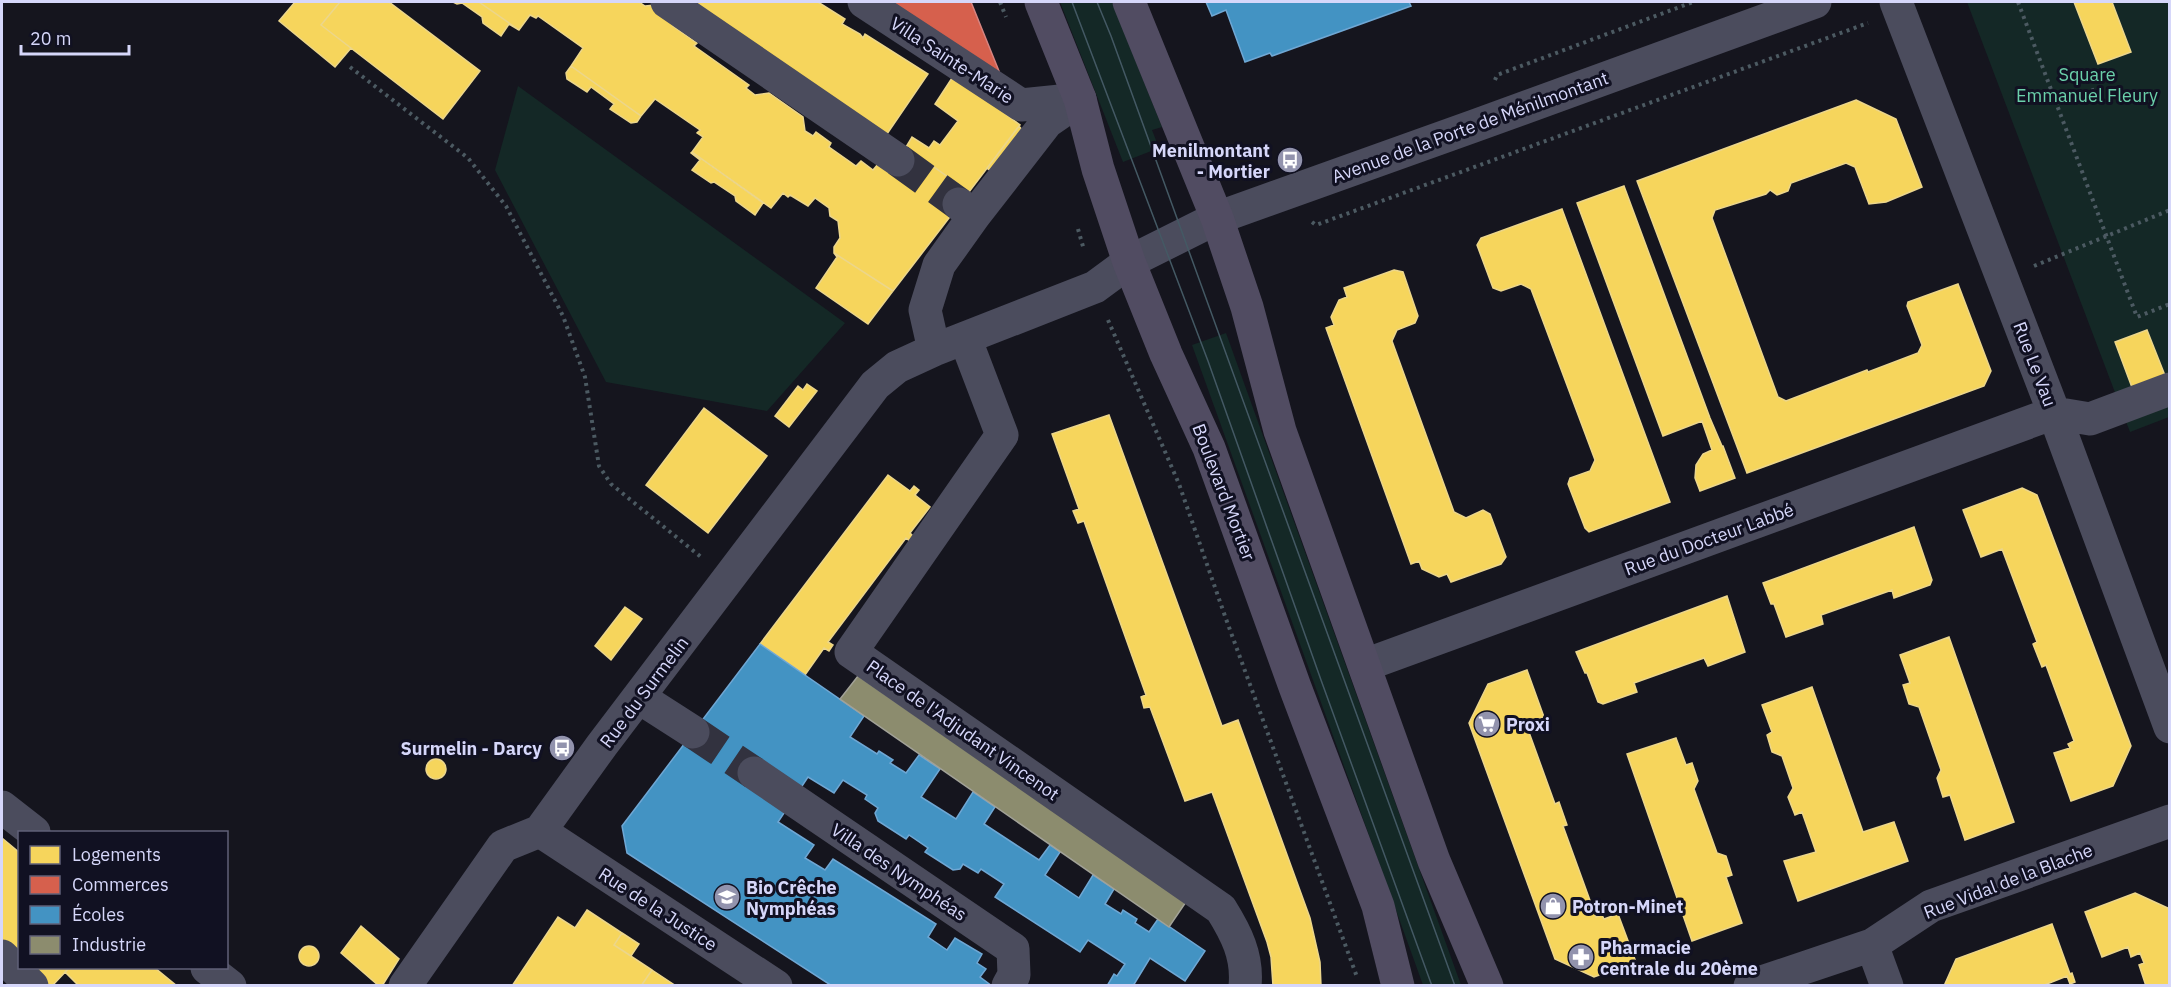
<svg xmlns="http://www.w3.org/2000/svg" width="2171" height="987" font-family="'IBM Plex Sans',sans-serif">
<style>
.green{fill:#142826}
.homes{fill:#f6d55c;stroke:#ecd68b;stroke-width:1.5}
.shops{fill:#d6604d;stroke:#d68481;stroke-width:1.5}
.schools{fill:#4393c3;stroke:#6fa7d4;stroke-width:1.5}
.industry{fill:#8c8c6e;stroke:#a2a298;stroke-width:1.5}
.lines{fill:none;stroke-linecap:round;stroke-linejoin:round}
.minor-tunnel{stroke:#32323f;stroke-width:33;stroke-dasharray:33 16;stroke-linecap:butt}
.path{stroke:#4c5a62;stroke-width:4;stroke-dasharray:3 4.5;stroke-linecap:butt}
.minor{stroke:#4b4c5d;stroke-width:33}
.major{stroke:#514c62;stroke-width:33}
.tram{stroke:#445964;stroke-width:1.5}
.labels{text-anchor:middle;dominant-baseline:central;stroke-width:6;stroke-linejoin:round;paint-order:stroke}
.street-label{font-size:18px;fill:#d6d7fa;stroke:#112}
.park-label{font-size:18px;fill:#6bd1ab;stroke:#112}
.poi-label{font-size:18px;font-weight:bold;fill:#d6d7fa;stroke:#112;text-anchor:start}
</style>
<rect width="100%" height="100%" fill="#15151e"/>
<path class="green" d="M 1060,2 L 1112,2 L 1162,127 L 1152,130 L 1159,148 L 1123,162 Z
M 1967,2 L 2169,2 L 2169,417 L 2130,432 Z
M 518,86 L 845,323 L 767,411 L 606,382 L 495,170 Z
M 1226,333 L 1461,985 L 1423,985 L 1192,345 Z"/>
<path class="homes" d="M 295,2 L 340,2 L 321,25 L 351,48 L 335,67 L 279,21 Z
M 340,2 L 389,2 L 480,71 L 443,119 L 321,25 Z
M 453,2 L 479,2 L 519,30 L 509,24 L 501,36 L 483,23 L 482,17 L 462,3 L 457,4 Z
M 479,2 L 639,2 L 645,6 L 655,5 L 671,16 L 673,26 L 697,43 L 694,46 L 749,85 L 746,88 L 755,95 L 769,93 L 803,117 L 805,131 L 813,136 L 816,132 L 831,143 L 829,147 L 856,166 L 861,161 L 873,170 L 878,164 L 907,148 L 969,192 L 893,291 L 834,253 L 834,247 L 840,238 L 838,221 L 830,216 L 829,208 L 815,198 L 808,206 L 790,195 L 788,197 L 783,193 L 771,208 L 692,152 L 703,137 L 697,133 L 700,130 L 655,99 L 641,116 L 571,66 L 583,48 L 538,16 L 536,18 L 530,15 L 519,30 Z
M 693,2 L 818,2 L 845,19 L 842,24 L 860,34 L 863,38 L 865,34 L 928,74 L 887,134 Z
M 2074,2 L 2112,2 L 2131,52 L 2098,64 Z
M 571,66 L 641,116 L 637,122 L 631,123 L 610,109 L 614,104 L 591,87 L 587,92 L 567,79 L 566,73 Z
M 952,78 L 980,94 L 1020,125 L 969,192 L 906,147 L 912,137 L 929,148 L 934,141 L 940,145 L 958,121 L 935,104 Z
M 1856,100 L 1896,119 L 1922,187 L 1886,202 L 1869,204 L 1855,167 L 1846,163 L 1791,183 L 1788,191 L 1777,195 L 1770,190 L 1766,194 L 1715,210 L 1712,218 L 1778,397 L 1786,401 L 1867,370 L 1868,372 L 1918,353 L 1922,345 L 1907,306 L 1908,302 L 1958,284 L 1991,371 L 1984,386 L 1747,473 L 1637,181 Z
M 1019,126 L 1023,131 L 992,172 L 987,168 Z
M 692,152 L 763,203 L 755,215 L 736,201 L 735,196 L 714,182 L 711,183 L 692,170 L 700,160 L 691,153 Z
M 1624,186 L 1710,418 L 1722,446 L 1723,446 L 1735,478 L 1700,491 L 1695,478 L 1696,465 L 1703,454 L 1712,450 L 1702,421 L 1663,436 L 1577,203 Z
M 1562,209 L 1670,502 L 1589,532 L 1585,528 L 1568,484 L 1570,478 L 1590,471 L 1595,460 L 1531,289 L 1521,284 L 1501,291 L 1493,288 L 1477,245 L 1481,238 Z
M 834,253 L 893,291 L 868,324 L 816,288 L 837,257 Z
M 1394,270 L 1403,272 L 1418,316 L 1415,323 L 1397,330 L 1392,341 L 1454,512 L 1466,518 L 1483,510 L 1490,514 L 1506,557 L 1501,564 L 1451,582 L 1447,574 L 1439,577 L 1422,569 L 1419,561 L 1411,564 L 1326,328 L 1334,325 L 1331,317 L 1339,300 L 1347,297 L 1344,288 Z
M 2147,330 L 2166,378 L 2133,390 L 2115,342 Z
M 807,384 L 817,391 L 789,427 L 775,416 L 798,386 L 803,390 Z
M 704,408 L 767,456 L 708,533 L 646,485 Z
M 1109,415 L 1222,726 L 1238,720 L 1310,918 L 1320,962 L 1321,986 L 1273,986 L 1271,957 L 1267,942 L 1212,792 L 1185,801 L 1150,707 L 1144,708 L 1141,697 L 1146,695 L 1084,521 L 1078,523 L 1073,511 L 1079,509 L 1052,434 Z
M 888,475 L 910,491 L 914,486 L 919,490 L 915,495 L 930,507 L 910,533 L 915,538 L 911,542 L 906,538 L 828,642 L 833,645 L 829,651 L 824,648 L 805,675 L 760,644 Z
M 2022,488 L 2037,495 L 2131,746 L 2113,786 L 2071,801 L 2054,753 L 2070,748 L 2068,744 L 2074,741 L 2046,665 L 2042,667 L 2033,644 L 2037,642 L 2002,549 L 1981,557 L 1963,510 Z
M 1914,527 L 1932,580 L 1930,585 L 1894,598 L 1892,590 L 1821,615 L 1823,624 L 1786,637 L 1774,604 L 1771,604 L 1763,583 Z
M 1727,596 L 1745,652 L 1708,666 L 1704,658 L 1634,683 L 1637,692 L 1603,704 L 1598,702 L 1587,673 L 1585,673 L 1576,652 Z
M 625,607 L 642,619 L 611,660 L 595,646 Z
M 1949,637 L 2014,822 L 1965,840 L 1950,795 L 1943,797 L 1937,778 L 1941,770 L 1919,707 L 1909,704 L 1903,685 L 1910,683 L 1900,655 Z
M 1527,670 L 1544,717 L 1526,724 L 1555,804 L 1559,802 L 1567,825 L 1563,826 L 1596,917 L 1602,915 L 1604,919 L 1618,914 L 1636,962 L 1594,977 L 1555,959 L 1469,723 L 1488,684 Z
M 1812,687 L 1863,832 L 1894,822 L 1908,861 L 1798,901 L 1784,861 L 1816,852 L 1802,812 L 1795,815 L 1788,797 L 1793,788 L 1782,756 L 1772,752 L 1767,735 L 1772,732 L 1762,705 Z
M 1676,738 L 1686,765 L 1692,763 L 1698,781 L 1694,789 L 1717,853 L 1726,856 L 1732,875 L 1726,877 L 1742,923 L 1692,941 L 1627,754 Z
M426 769a10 10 0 1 1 20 0a10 10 0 1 1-20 0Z
M 2,838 L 20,853 L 20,959 L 2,941 Z
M 2135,893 L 2170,909 L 2170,986 L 2146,986 L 2139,965 L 2144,963 L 2140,953 L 2131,957 L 2128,947 L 2102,957 L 2085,912 Z
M 587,910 L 622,933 L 614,945 L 652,970 L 641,986 L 512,986 L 558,917 L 575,928 Z
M 2052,924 L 2070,974 L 2072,973 L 2075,982 L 2070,984 L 2067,976 L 2042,986 L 1944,986 L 1956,959 Z
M 361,926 L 399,959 L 382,986 L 379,986 L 341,953 Z
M 622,933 L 639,944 L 631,956 L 614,945 Z
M299 956a10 10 0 1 1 20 0a10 10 0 1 1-20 0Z
M 29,968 L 69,968 L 52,986 L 47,986 Z
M 69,968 L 155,968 L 177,986 L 79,986 L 65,972 Z
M 652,970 L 676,986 L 641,986 Z"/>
<path class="shops" d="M 895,2 L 971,2 L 1001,76 L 897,8 Z"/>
<path class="schools" d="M 1206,2 L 1412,2 L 1409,2 L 1411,6 L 1272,56 L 1270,53 L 1245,62 L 1226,10 L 1212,16 Z
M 760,644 L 864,716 L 850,737 L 877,754 L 879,751 L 893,760 L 890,763 L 906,773 L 919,755 L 940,769 L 921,797 L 956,819 L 973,792 L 995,807 L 984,824 L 1039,860 L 1050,845 L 1060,852 L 1045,875 L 1079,898 L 1093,875 L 1114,889 L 1105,904 L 1121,914 L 1123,910 L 1137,919 L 1135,923 L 1149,932 L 1158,919 L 1205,951 L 1185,981 L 1150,958 L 1133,986 L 1107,986 L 1114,974 L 1117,976 L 1125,964 L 1088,940 L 1080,952 L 995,897 L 1004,884 L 981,869 L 978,873 L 963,864 L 960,869 L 953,870 L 925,852 L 928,848 L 909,835 L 906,839 L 878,821 L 875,813 L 878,808 L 865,799 L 867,795 L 843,780 L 834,793 L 808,777 L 778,822 L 814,845 L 805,858 L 825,870 L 833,859 L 936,924 L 928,937 L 947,950 L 955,938 L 982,954 L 977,963 L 986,969 L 980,977 L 992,986 L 832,986 L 627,853 L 622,826 Z"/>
<path class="industry" d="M 858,676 L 1186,902 L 1169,927 L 840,699 Z"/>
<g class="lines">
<path class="minor-tunnel" d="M 898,160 L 959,204
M 693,732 L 754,773"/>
<path class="path" d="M 1000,2 L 1006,17
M 2018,2 L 2137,317 L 2170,304
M 350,67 L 468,158 L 506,206 L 563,316 L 585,377 L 599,466 L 611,484 L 701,557
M 1495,80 L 1497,75 L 1693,2
M 2056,103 L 2105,86
M 1312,222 L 1316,225 L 1868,23
M 1078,229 L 1084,250
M 2034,266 L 2170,210
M 1108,320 L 1179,484 L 1226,619 L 1357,977
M 1653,986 L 1655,986"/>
<path class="minor" d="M 667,2 L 898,160
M 864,2 L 1021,105 L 1080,99
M 1896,2 L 2054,413 L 2170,727
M 974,216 L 1047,122 L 1079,100
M 965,338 L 1002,435 L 851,652 L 1221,909 C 1236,933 1248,956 1245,986
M 934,350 L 925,310 L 939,265 L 974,216 L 959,204
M 1365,665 L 2054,413 L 2090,419 L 2170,389
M 640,698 L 693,732
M 754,773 L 1013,949 L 1014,975 L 1008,986
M 2,807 L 34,832
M 540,831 L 776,986
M 1872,945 L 1887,986
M 2,956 L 32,986
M 207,968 L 230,986
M 405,986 L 503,846 L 540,831 L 602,745 L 875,385 L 897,367 L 934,350 L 1095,287 L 1129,262 L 1217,218 L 1474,126 L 1815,2
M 1750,986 L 1872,945 L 1931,906 L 2170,821"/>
<path class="major" d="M 1041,2 L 1080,99 L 1098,169 L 1129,262 L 1166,354 L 1209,448 L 1295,687 L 1378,906 L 1398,986
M 1129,2 L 1217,218 L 1247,307 L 1280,431 L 1434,861 L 1487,986"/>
<path class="tram" d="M 1072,2 L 1208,361 L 1321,680 L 1432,986
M 1097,2 L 1111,36 L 1455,986"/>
</g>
<defs>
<symbol id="bus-disc" viewBox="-11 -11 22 22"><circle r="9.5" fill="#9293ad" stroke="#112"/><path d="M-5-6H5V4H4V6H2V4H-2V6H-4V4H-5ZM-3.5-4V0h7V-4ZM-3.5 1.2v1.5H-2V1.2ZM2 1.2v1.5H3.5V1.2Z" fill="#fff"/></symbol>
<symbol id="supermarket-disc" viewBox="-11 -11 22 22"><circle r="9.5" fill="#9293ad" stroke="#112"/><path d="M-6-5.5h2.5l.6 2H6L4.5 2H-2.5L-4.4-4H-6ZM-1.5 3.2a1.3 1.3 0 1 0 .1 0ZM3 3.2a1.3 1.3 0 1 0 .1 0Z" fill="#fff"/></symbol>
<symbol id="school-disc" viewBox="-11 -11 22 22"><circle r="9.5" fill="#9293ad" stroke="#112"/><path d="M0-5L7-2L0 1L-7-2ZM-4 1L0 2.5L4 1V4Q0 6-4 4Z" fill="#fff"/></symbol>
<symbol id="shop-disc" viewBox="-11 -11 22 22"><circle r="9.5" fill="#9293ad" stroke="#112"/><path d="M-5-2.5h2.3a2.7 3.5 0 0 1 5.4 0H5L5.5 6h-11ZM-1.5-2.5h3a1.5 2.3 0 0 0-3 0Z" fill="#fff"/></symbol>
<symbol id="pharmacy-disc" viewBox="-11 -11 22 22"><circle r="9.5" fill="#9293ad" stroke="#112"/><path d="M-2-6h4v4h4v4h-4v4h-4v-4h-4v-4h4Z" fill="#fff"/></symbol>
</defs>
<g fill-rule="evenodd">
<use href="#bus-disc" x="1275" y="145" width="30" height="30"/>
<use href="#supermarket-disc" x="1472" y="709" width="30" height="30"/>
<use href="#bus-disc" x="547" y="733" width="30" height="30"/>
<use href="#school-disc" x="712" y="882" width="30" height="30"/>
<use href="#shop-disc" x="1538" y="891" width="30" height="30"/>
<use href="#pharmacy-disc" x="1566" y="942" width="30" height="30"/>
</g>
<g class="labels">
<g class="street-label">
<text transform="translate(952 60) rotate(33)">Villa Sainte-Marie</text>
<text transform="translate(1470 127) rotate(-20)">Avenue de la Porte de Ménilmontant</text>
<text transform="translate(2035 364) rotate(69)">Rue Le Vau</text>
<text transform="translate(1224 492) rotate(69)">Boulevard Mortier</text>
<text transform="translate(1709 539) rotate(-20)">Rue du Docteur Labbé</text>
<text transform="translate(644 692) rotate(-53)">Rue du Surmelin</text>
<text transform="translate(963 730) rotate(35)">Place de l'Adjudant Vincenot</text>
<text transform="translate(899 872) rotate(34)">Villa des Nymphéas</text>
<text transform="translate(2008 881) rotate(-21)">Rue Vidal de la Blache</text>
<text transform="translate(658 909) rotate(33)">Rue de la Justice</text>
</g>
<g class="park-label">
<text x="2087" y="74">Square<tspan x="2087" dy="21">Emmanuel Fleury</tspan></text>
</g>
<g class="poi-label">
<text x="1270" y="150" text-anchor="end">Menilmontant<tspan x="1270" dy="21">- Mortier</tspan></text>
<text x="1506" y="724">Proxi</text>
<text x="542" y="748" text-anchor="end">Surmelin - Darcy</text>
<text x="746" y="887">Bio Crêche<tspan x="746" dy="21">Nymphéas</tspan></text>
<text x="1572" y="906">Potron-Minet</text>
<text x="1600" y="947">Pharmacie<tspan x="1600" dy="21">centrale du 20ème</tspan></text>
</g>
</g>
<rect width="2171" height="987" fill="none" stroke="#d6d7fa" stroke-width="6"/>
<rect x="18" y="831" width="210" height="138" fill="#111122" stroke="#606078" stroke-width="1.5"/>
<rect x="30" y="846" width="30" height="18" fill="#f6d55c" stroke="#606078" stroke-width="1.5"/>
<text x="72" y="861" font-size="18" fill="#d6d7fa">Logements</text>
<rect x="30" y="876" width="30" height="18" fill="#d6604d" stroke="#606078" stroke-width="1.5"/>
<text x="72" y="891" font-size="18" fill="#d6d7fa">Commerces</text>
<rect x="30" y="906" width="30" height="18" fill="#4393c3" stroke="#606078" stroke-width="1.5"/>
<text x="72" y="921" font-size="18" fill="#d6d7fa">Écoles</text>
<rect x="30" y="936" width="30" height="18" fill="#8c8c6e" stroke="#606078" stroke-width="1.5"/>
<text x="72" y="951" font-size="18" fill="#d6d7fa">Industrie</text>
<path d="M21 45v9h108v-9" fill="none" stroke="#d6d7fa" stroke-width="3"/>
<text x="30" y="45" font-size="18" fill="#d6d7fa" stroke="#111122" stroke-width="4.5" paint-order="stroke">20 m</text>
</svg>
